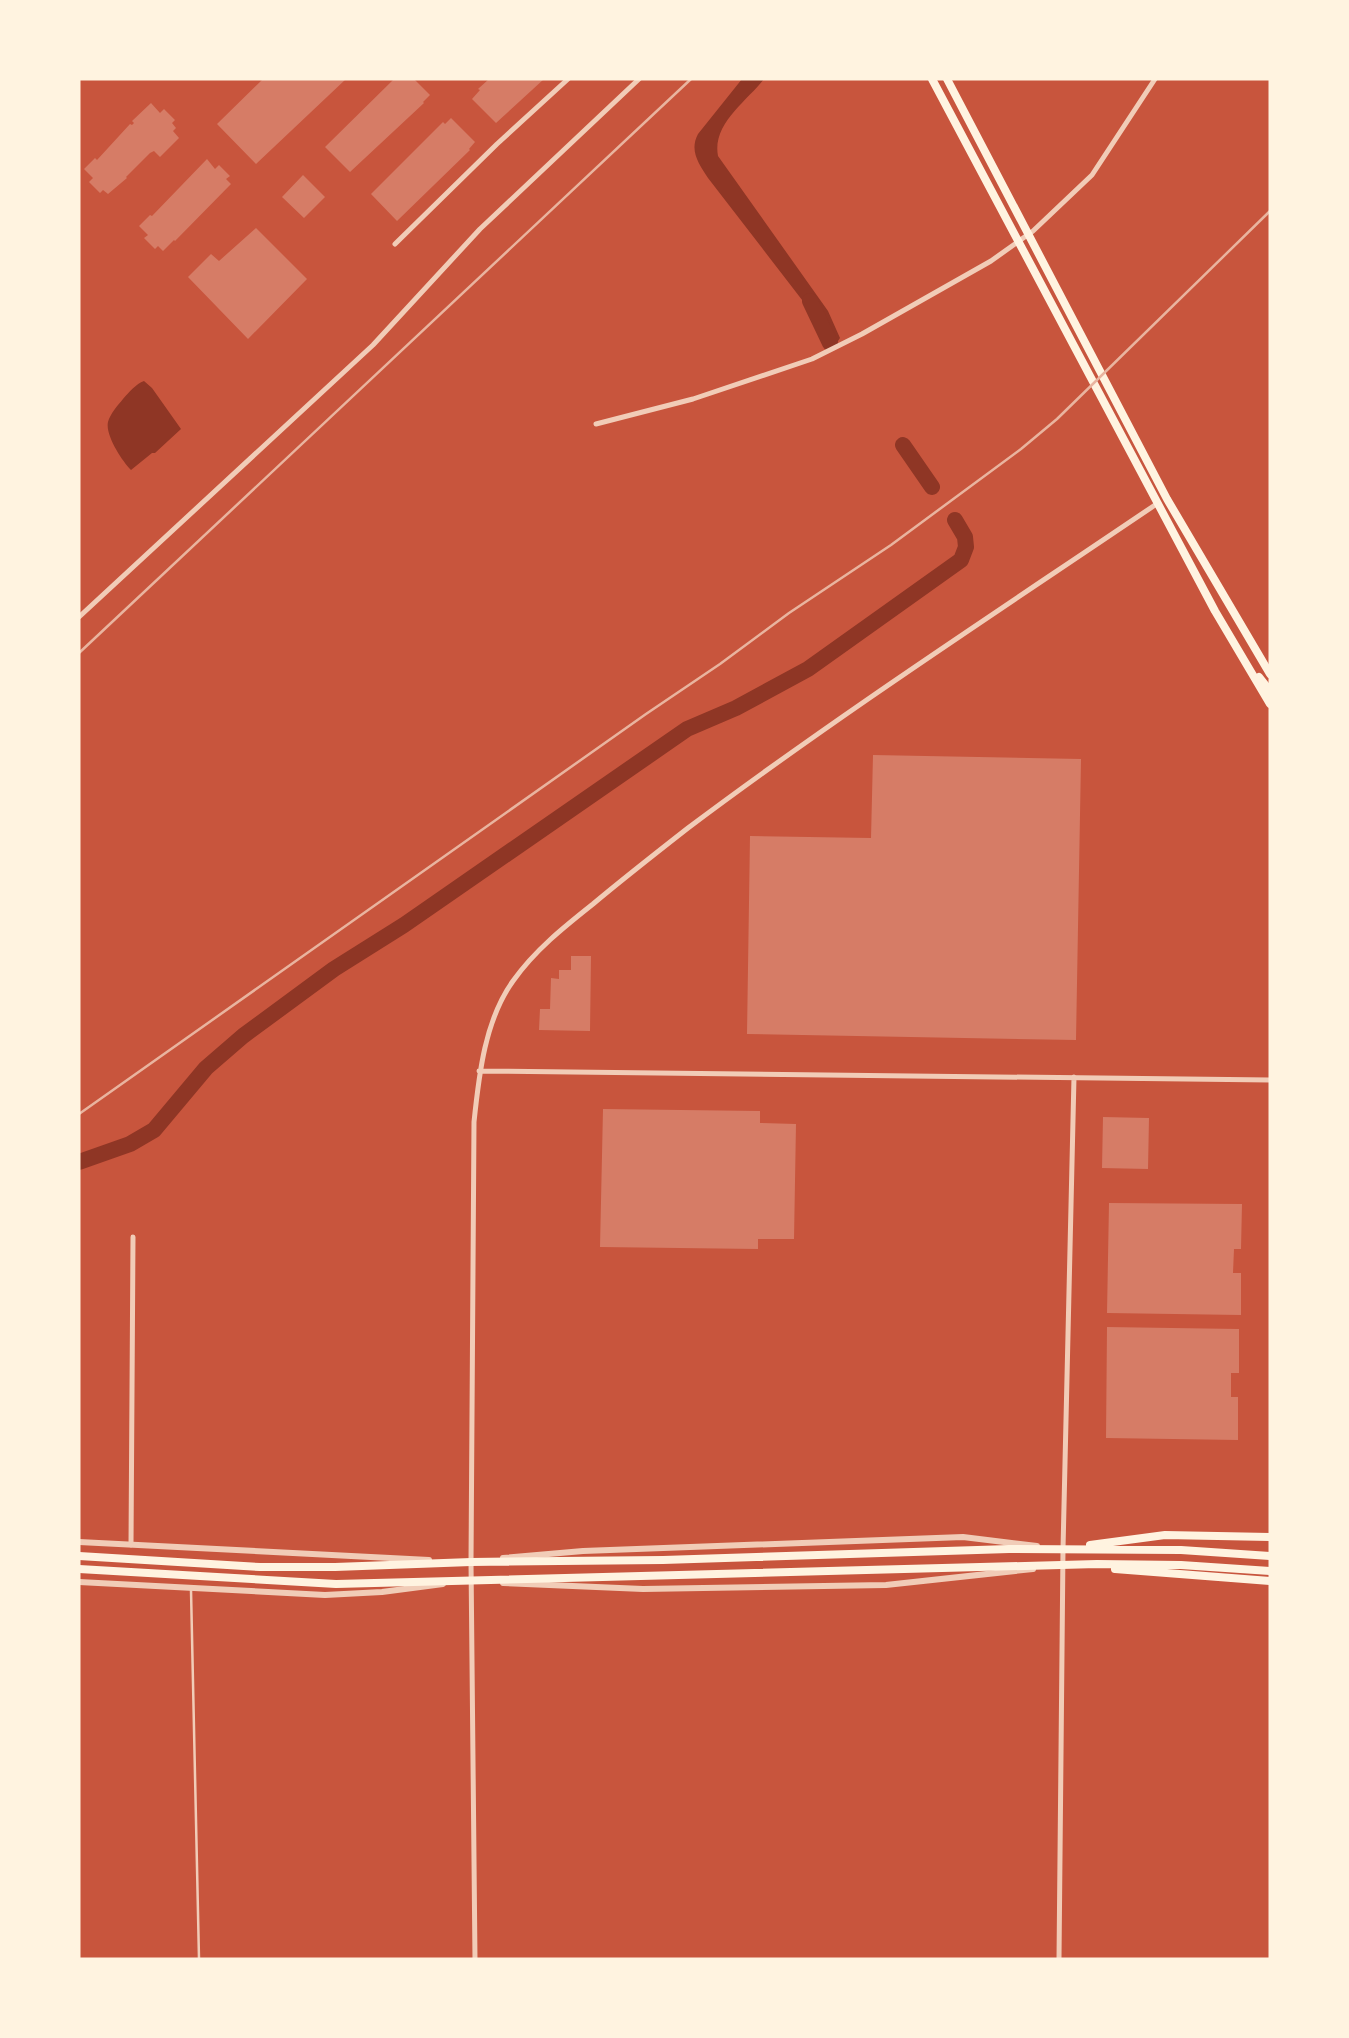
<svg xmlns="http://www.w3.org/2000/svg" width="1349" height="2038" font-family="Georgia,serif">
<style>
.water{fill:#8f3625}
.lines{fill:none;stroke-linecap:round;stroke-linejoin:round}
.river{stroke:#8f3625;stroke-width:16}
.building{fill:#d67c66}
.service{stroke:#f1ccb7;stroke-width:2.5}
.minor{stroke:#f1ccb7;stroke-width:5}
.tertiary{stroke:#f1ccb7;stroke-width:6}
.primary{stroke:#fff3e0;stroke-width:8}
.rail{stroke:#e9b49f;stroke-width:2.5}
</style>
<rect width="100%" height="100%" fill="#c8553d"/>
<path class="water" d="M 742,79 L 764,79 C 746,102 712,124 718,156 L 828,311 L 840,338 L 836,344 L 708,178 C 699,164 689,151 698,134 Z
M 144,381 L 152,388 L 181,429 L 155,453 L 152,453 L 131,470 C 122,461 105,435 108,422 C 110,414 118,405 123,399 C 129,392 136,384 144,381 Z"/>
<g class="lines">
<path class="river" d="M 810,301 L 830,343
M 903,445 L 932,487
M 79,1162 L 130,1144 L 154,1130 L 206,1068 L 243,1036 L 334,969 L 404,925 L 687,729 L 736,708 L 808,669 L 961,560 L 966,547 L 965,537 L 955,520"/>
</g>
<path class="building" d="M 263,79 L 346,79 L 256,164 L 217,124 Z
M 394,79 L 414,79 L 430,95 L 423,102 L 424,103 L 350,172 L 325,147 Z
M 489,79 L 544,79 L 496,123 L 472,99 L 480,90 L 478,89 Z
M 151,103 L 160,113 L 164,109 L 175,120 L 172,123 L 176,128 L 173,131 L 179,138 L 160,157 L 154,151 L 150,153 L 126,177 L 127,178 L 108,194 L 103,190 L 100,193 L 89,182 L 93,178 L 84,169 L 95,158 L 97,160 L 130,124 L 132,125 L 134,123 L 132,121 Z
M 451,118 L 475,142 L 469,149 L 470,150 L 397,221 L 371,194 L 443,122 L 445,124 Z
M 207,159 L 215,169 L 219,165 L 230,176 L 226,179 L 231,184 L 175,241 L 174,240 L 163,251 L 158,246 L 155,249 L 144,238 L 148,235 L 139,226 L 150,215 L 152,216 Z
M 303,175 L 325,197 L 304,218 L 282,197 Z
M 256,228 L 307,279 L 248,339 L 188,277 L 211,254 L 219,261 Z
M 873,755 L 1081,759 L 1076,1040 L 747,1034 L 750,836 L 871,838 Z
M 571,956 L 591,956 L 590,1031 L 539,1030 L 540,1009 L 550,1009 L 551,978 L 559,979 L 559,970 L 571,970 Z
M 603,1109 L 760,1111 L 760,1123 L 796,1124 L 794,1239 L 758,1239 L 758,1249 L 600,1247 Z
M 1103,1117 L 1149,1118 L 1148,1169 L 1102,1168 Z
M 1109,1203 L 1242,1204 L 1241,1249 L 1234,1249 L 1233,1273 L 1241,1273 L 1241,1315 L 1107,1313 Z
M 1107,1327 L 1239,1329 L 1239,1373 L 1231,1373 L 1231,1397 L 1238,1397 L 1238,1440 L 1106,1438 Z"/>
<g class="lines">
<path class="service" d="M 191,1590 L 199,1959"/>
<path class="minor" d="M 395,244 L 497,144 L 568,79
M 596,424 L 693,399 L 812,359 L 862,334 L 991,261 L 1033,231 L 1092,175 L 1155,79
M 79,617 L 373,345 L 480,229 L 639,79
M 479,1071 L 1270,1080
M 131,1545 L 133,1237
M 475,1959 L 471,1562 L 474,1122 C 479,1074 485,1020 513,981 C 535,950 564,927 593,904 C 624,878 656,853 688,828 C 840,714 1000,610 1158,503
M 1059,1959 L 1063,1549 L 1074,1077"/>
<path class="tertiary" d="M 79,1542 L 429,1560
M 503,1558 L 583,1551 L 963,1537 L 1037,1546
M 79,1582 L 325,1595 L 382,1592 L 443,1584
M 503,1583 L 643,1589 L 886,1585 L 1033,1569"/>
<path class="primary" d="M 932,79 L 1215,611 L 1270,704
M 947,79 L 1167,499 L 1270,674
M 1259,677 L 1270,691
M 1090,1545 L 1165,1535 L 1270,1537
M 79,1556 L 260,1567 L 335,1567 L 471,1562 L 663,1560 L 1009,1549 L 1181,1550 L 1270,1556
M 79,1569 L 336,1584 L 1097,1564 L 1181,1565 L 1270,1571
M 1115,1569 L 1270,1581"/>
<path class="rail" d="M 79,653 L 691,79
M 79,1114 L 646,714 L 720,664 L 789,613 L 891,545 L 1021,449 L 1057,419 L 1270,211"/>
</g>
<rect width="1349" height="2038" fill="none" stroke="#fff3e0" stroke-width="161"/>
</svg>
